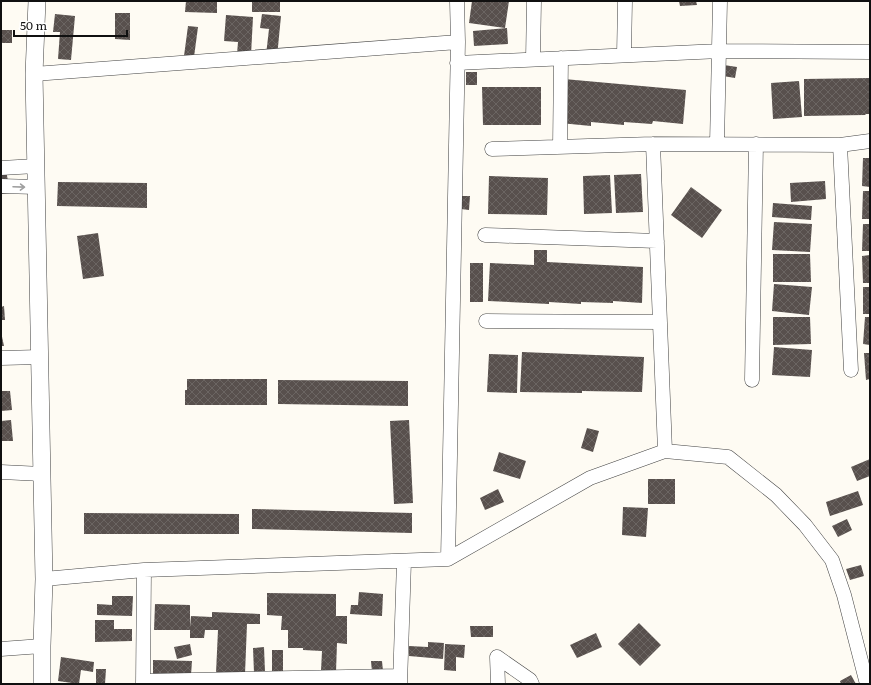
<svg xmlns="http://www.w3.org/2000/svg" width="871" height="685" font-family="Literata,serif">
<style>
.building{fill:url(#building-cross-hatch)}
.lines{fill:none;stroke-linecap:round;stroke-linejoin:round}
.minor-casing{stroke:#434343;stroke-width:15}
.tertiary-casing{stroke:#434343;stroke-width:18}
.minor{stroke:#fff;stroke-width:14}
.tertiary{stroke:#fff;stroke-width:17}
.oneway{stroke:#9f9f9f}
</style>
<defs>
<pattern id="building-cross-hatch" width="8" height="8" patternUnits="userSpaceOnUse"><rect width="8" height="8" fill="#58504d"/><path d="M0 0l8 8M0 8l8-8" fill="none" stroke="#6b6562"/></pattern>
</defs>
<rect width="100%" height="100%" fill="#fefbf3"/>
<path class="building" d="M 186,1 L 217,1 L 217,13 L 185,12 Z
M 252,1 L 280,1 L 280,12 L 252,12 Z
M 472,1 L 509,1 L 505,28 L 469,23 Z
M 679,1 L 696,1 L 697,5 L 680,6 Z
M 115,13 L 130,13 L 130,40 L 115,39 Z
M 55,14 L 75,16 L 71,60 L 58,59 L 60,32 L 53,32 Z
M 262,14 L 281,16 L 277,57 L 266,55 L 269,29 L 260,28 Z
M 226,15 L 253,17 L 251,55 L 237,54 L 238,42 L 224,41 Z
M 188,26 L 198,27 L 194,57 L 184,56 Z
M 507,28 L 508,44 L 474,46 L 473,31 Z
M 1,30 L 12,30 L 12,43 L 1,43 Z
M 724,65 L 737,67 L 735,78 L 723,76 Z
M 466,72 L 477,72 L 477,85 L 466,85 Z
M 870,78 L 870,114 L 866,114 L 865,115 L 804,116 L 804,79 Z
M 564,79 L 686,90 L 683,124 L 653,121 L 652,124 L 624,122 L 624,125 L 591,122 L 591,126 L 560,123 Z
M 799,81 L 802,117 L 773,119 L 771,83 Z
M 482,87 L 541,87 L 541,125 L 483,125 Z
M 863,158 L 870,158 L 870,187 L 862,186 Z
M 5,164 L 10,193 L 1,194 L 1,165 Z
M 641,174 L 643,212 L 616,213 L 614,175 Z
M 610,175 L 612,213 L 584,214 L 583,176 Z
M 489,176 L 548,178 L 547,215 L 488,214 Z
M 825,181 L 826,199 L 791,202 L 790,183 Z
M 58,182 L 147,183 L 147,208 L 57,206 Z
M 691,187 L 722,210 L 702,238 L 671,215 Z
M 863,191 L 870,191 L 870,219 L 862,219 Z
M 462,196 L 470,196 L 469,210 L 461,209 Z
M 773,203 L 812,206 L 811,220 L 772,217 Z
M 774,222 L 812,224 L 810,252 L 772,250 Z
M 863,224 L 870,224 L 870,251 L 862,251 Z
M 98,233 L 104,276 L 83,279 L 77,236 Z
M 534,250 L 547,250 L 547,262 L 643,267 L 642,303 L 613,301 L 613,303 L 581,302 L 581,304 L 549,302 L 549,304 L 488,301 L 490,263 L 534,265 Z
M 773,254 L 810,254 L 811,282 L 773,282 Z
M 870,255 L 870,283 L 863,283 L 862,256 Z
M 470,263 L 483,263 L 483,302 L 470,302 Z
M 774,284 L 812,287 L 809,315 L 772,311 Z
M 863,287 L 870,287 L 870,314 L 863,314 Z
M 4,306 L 5,320 L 1,320 L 1,307 Z
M 773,317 L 810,317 L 811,344 L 773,345 Z
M 865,317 L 870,317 L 870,345 L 863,344 Z
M 1,332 L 4,346 L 1,346 Z
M 774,347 L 812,350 L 810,377 L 772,375 Z
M 522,352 L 644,357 L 642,392 L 582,391 L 582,393 L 520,392 Z
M 864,353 L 870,353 L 870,379 L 866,380 Z
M 489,354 L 518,355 L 517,393 L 487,392 Z
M 187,379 L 267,379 L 267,405 L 185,405 L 185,390 L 187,390 Z
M 278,380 L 408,381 L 408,406 L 278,404 Z
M 1,391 L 10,391 L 12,410 L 1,411 Z
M 11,420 L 13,441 L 1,441 L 1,421 Z
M 409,420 L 413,503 L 394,504 L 390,421 Z
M 587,428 L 599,431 L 593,452 L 581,448 Z
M 499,452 L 526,461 L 520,479 L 493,471 Z
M 870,459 L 870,476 L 857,481 L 851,467 Z
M 648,479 L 675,479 L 675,504 L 648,504 Z
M 498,489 L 504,502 L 485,510 L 480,498 Z
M 858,491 L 863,505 L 830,516 L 826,502 Z
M 623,507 L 648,508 L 646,537 L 622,535 Z
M 252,509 L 412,513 L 412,533 L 252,529 Z
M 84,513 L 239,514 L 239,534 L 84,534 Z
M 847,519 L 852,530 L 838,537 L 832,526 Z
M 861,565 L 864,576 L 850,580 L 846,569 Z
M 359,592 L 383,594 L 382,616 L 350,614 L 351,605 L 358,605 Z
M 267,593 L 336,594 L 336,616 L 347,616 L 347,644 L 337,643 L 336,672 L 321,671 L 322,651 L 303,650 L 303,648 L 288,648 L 288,630 L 281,630 L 282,616 L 267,615 Z
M 112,596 L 133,596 L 132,616 L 97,615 L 97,604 L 112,605 Z
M 155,604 L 190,605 L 190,627 L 191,616 L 212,617 L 212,612 L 260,614 L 260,624 L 247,624 L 245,674 L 216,673 L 218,630 L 205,630 L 204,638 L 190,638 L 190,630 L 154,630 Z
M 95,620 L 114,620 L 114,629 L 132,629 L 132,641 L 95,642 Z
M 639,623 L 661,645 L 640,666 L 618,644 Z
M 470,626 L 493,626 L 493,637 L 471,637 Z
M 596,633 L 602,647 L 577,658 L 570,645 Z
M 428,642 L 444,643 L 443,659 L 409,656 L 409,646 L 428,647 Z
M 190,644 L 192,655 L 177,659 L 174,647 Z
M 445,644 L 465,645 L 464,658 L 456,657 L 456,671 L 444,670 Z
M 264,647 L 265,672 L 254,673 L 253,648 Z
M 272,650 L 283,650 L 283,671 L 272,672 Z
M 61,657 L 94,662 L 93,672 L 81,670 L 79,684 L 58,681 Z
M 153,660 L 192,661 L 191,675 L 153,674 Z
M 371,661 L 382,661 L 383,671 L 372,672 Z
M 96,669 L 106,669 L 105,684 L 96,684 Z
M 851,675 L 856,684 L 841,684 L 840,681 Z"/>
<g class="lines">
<defs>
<path id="minor" d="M 624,55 L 625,1
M 533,59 L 534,1
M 457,63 L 720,51 L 870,52
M 34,74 L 458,42
M 653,144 L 665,451
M 717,144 L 720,1
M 840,145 L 851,370
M 560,147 L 561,58
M 492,149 L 653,144 L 840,145 L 870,141
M 1,168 L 36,166
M 1,186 L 36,187
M 485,235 L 657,241
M 486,321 L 660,322
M 1,358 L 40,357
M 752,380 L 756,144
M 1,472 L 42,474
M 448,559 L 458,42 L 457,1
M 44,579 L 144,570 L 448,559 L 590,478 L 665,451 L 728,457 L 776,495 L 805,525 L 832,560 L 844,595 L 867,684
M 1,649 L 42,646
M 497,657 L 530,680 L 532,684
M 497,657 L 498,684
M 143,681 L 400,676
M 143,684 L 144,570
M 400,684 L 404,561"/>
<path id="tertiary" d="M 37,1 L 34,74 L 44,579 L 42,646 L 42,684"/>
</defs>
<use href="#minor" class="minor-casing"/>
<use href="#tertiary" class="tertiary-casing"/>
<use href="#minor" class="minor"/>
<use href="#tertiary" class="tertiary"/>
</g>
<defs><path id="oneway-shaft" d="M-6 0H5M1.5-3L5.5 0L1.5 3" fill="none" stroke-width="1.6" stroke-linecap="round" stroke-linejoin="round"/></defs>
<use class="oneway" href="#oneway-shaft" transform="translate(19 187) rotate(2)"/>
<rect width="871" height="685" fill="none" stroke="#101010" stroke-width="4"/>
<path d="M14 30v6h113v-6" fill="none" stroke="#101010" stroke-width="2"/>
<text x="20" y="30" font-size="12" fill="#101010" stroke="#ffffff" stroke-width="3" paint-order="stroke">50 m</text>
</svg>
